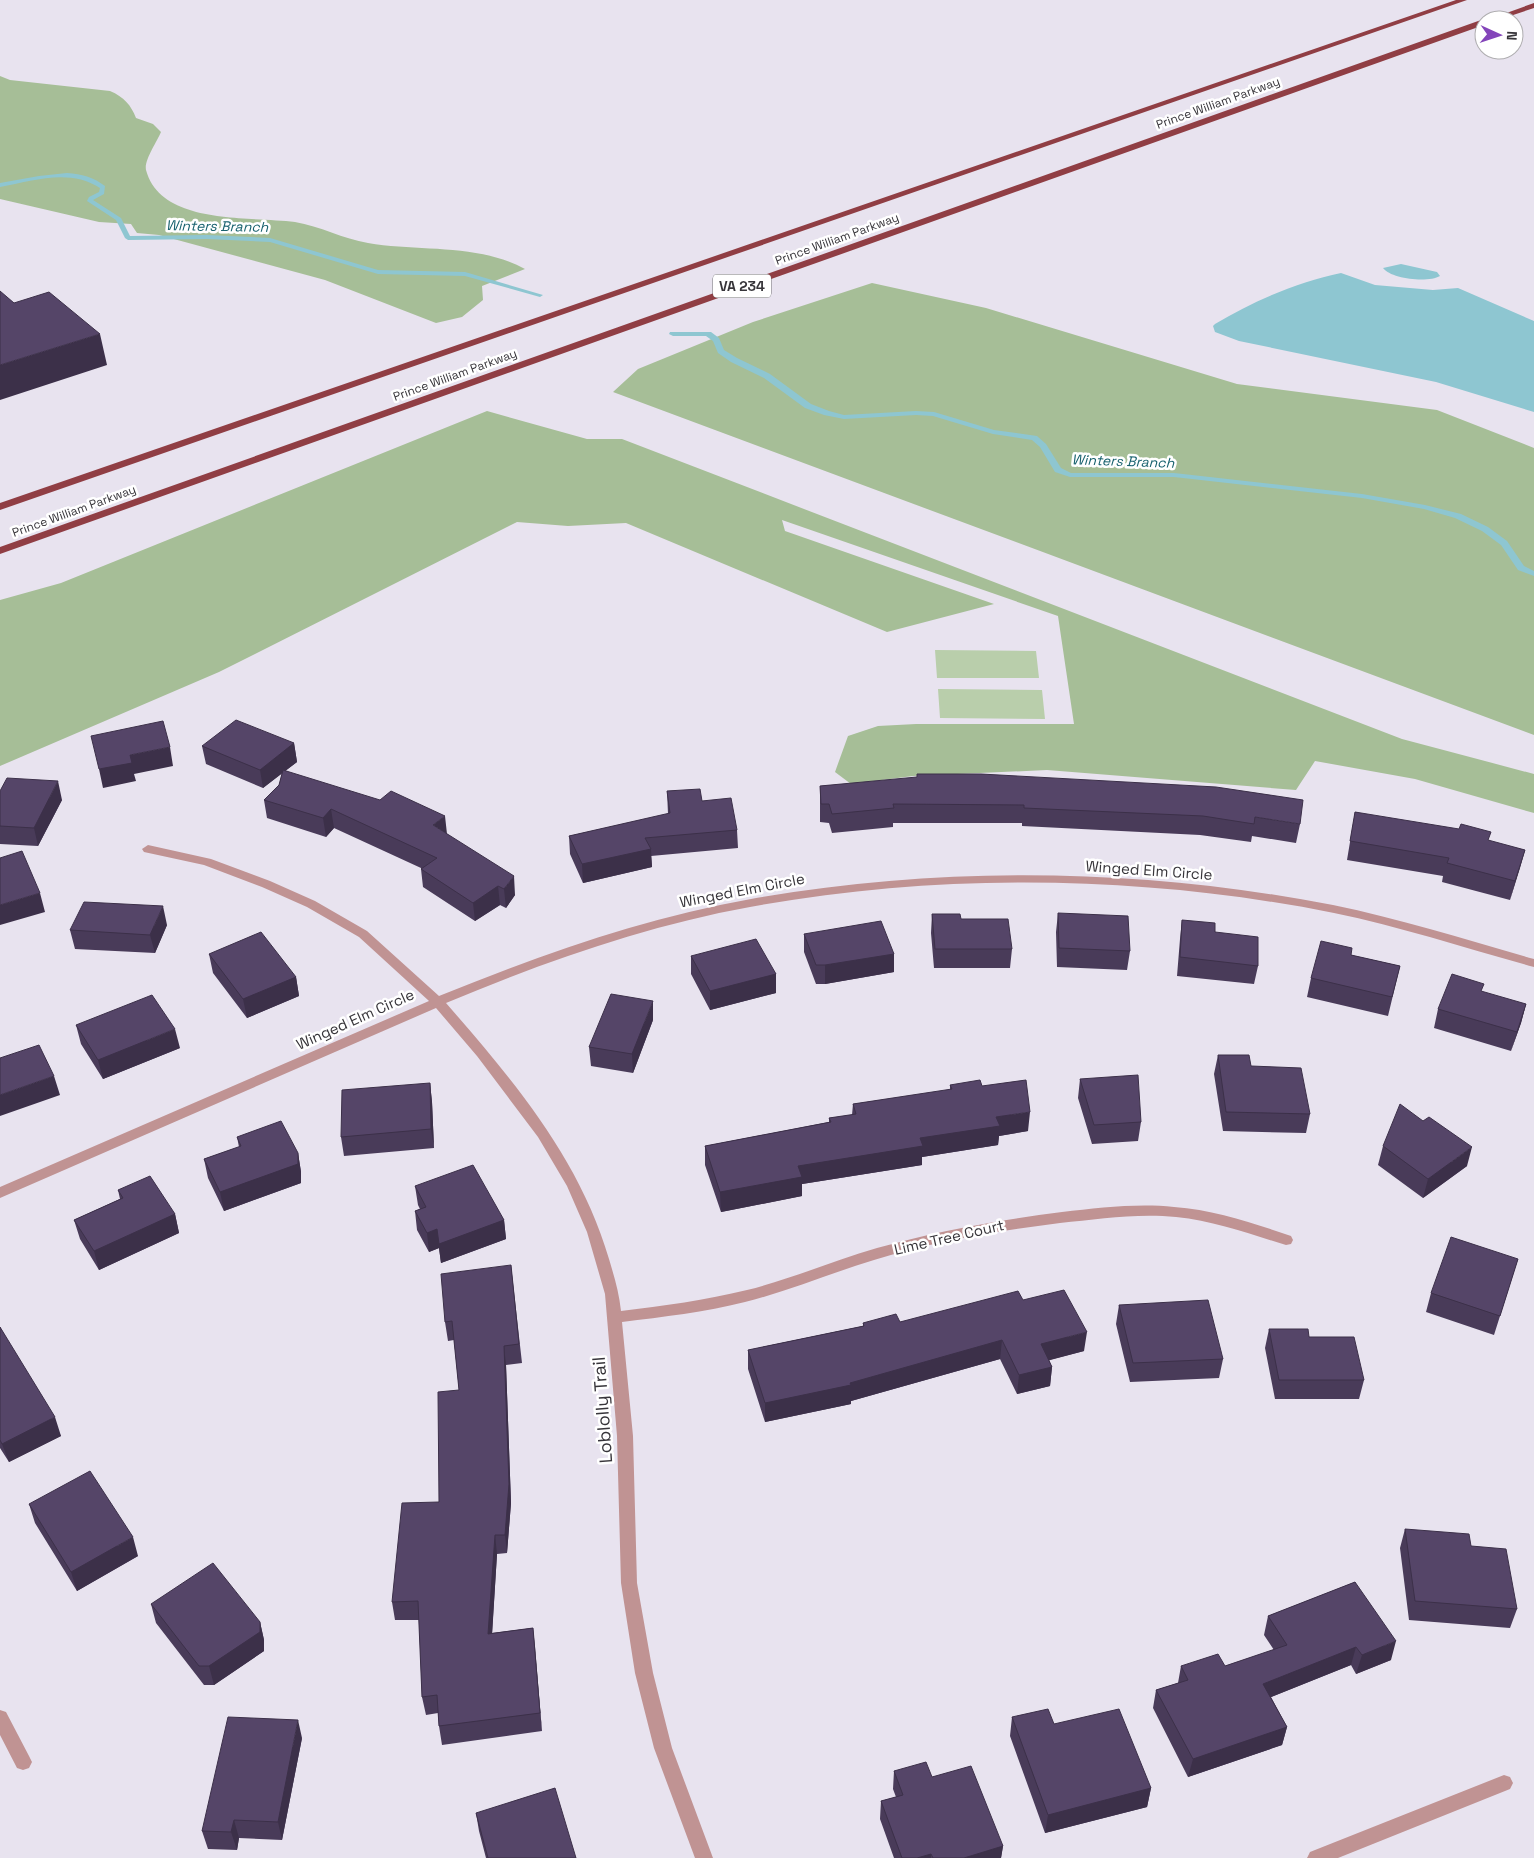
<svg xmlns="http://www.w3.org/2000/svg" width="1534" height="1858" font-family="'Space Grotesk',sans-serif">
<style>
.green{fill:#b9ceab}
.forest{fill:#a6be97}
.water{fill:#8ec6d1}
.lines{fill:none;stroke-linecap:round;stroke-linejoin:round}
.stream{fill:#8ec6d1;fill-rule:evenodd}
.minor{fill:#c09393;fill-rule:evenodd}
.trunk{fill:#903e44;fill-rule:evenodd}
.wall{fill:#493b59}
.shaded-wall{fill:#3c3049}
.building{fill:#554568;stroke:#3c3049}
.labels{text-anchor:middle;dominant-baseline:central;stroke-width:5;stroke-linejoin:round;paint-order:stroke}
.far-street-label{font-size:12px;fill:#37353a;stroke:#fff}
.far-water-label{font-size:14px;font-style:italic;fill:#17616e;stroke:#fff}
.shield{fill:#fff;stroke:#737275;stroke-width:1}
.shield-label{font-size:14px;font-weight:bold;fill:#37353a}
.street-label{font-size:15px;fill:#37353a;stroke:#fff}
.near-street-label{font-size:18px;fill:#37353a;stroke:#fff}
</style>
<rect width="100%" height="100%" fill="#e8e3ef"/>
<path class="green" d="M 935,650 L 1036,651 L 1039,678 L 937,678 Z
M 938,689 L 1042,690 L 1045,719 L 940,718 Z"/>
<path class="forest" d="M 0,76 L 10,80 L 110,91 C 124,97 131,105 136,118 L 153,124 L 161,132 C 157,142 144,160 146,170 C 161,226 251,216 295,222 C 320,226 343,239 368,243 C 420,252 477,243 525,269 L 482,286 L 483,300 L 462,317 L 436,323 L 325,280 L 159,235 L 137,233 L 131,224 L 99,222 L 0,199 Z
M 872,283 L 986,308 L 1237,384 L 1437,410 L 1534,448 L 1534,735 L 613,392 L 638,369 L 753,322 Z
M 487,411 L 587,439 L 622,439 L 1402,739 L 1534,774 L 1534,813 L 1415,779 L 1315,761 L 1296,790 L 1047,770 L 913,776 L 851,784 L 835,772 L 848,736 L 878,726 L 916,724 L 1074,724 L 1058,616 L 782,520 L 785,531 L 994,604 L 887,632 L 626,523 L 568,526 L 517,522 L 219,672 L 0,766 L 0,600 L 61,583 Z"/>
<path class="water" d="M 1401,264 L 1437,272 L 1440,276 C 1428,283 1391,279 1383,268 Z
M 1341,273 L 1375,285 L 1433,290 L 1458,288 L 1534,321 L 1534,412 L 1436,382 L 1239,341 L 1215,332 L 1213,326 L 1215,324 C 1253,301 1298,282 1341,273 Z"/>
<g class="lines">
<path class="stream" d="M 67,173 C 82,174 93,177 105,186 L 104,194 L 93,200 L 121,218 L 130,236 L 207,235 L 270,238 L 378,270 L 465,272 L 543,295 L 540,297 L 465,276 L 378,274 L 270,242 L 207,239 L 128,240 L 125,238 L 116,220 L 87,201 L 89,197 L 99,192 L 100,188 C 69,168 33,181 0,187 L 0,183 L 39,176 Z
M 670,332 L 711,332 L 719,338 L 724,350 L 737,358 L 770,374 L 811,404 L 829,411 L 844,415 L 916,411 L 934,412 L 994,430 L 1037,436 L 1046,444 L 1061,468 L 1071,473 L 1174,473 L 1362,494 L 1425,505 L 1461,514 L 1488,527 L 1507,541 L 1524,566 L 1534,571 L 1534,576 L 1518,570 L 1501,545 L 1482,531 L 1455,518 L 1424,509 L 1362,498 L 1174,477 L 1070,477 L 1055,472 L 1040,447 L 1032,440 L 993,434 L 933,416 L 916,415 L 844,419 L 824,415 L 805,408 L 764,378 L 731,362 L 718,353 L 713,341 L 706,336 L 673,336 L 669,334 Z"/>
<path class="minor" d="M 148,845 L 211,859 L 270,881 L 315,901 L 367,931 L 439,996 C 540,955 644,918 751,899 C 942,865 1142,868 1333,905 C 1401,919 1467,940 1534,959 L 1534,967 C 1468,949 1402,927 1334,913 C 1144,875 941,872 750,907 C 645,926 544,962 446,1003 C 513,1080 580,1159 609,1259 C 614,1276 619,1292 621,1311 C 663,1306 706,1300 747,1290 C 791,1279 833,1261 877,1248 C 937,1231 999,1220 1062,1212 C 1099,1208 1137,1203 1174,1207 C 1215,1210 1253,1223 1291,1236 L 1293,1240 L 1291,1244 L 1286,1245 C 1250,1234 1215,1221 1176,1217 C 1138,1213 1098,1219 1060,1223 C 997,1231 935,1241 874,1260 C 831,1273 789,1291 745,1302 C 705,1312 663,1317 622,1322 L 633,1436 L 637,1583 L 653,1673 L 672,1748 L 713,1858 L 695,1858 L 654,1748 L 635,1673 L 621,1583 L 617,1436 L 605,1294 L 587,1232 L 567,1186 L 538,1137 L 477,1056 L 436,1008 L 0,1198 L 0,1187 L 429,1001 L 359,937 L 307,907 L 262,887 L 204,865 L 144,852 L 142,849 Z
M 0,1710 L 6,1712 L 29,1756 L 32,1762 L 29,1768 L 23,1770 L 17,1768 L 0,1735 Z
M 1504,1775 L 1510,1777 L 1513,1783 L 1510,1789 L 1338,1858 L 1307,1858 L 1310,1852 Z"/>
<path class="trunk" d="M 1456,0 L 1467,0 L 0,510 L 0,503 Z
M 1534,3 L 1534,8 L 1498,20 L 1487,20 Z
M 1481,20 L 1485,20 L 1484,25 L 0,554 L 0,547 Z"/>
</g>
<path class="wall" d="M 294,743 L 297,762 L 285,771 L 447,834 L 515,895 L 506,908 L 500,905 L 475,921 L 423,887 L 421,869 L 421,868 L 334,828 L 326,837 L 267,818 L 264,800 L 279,785 L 282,773 L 263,788 L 206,764 L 202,746 Z
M 981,774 L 1300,824 L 1296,843 L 1252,836 L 1251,842 L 1200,835 L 1022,826 L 1022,823 L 893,823 L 893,827 L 832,833 L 829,823 L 820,822 L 820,786 Z
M 0,791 L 62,800 L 38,846 L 0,844 Z
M 667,791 L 702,801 L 737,830 L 738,848 L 651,856 L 652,867 L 583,883 L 570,854 L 569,836 L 668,814 Z
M 1355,812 L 1488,841 L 1525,850 L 1510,900 L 1442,882 L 1443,876 L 1347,860 Z
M 1058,913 L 1130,951 L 1127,970 L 1057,967 L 1056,932 Z
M 932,914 L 961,919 L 1012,949 L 1010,968 L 934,968 L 931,933 Z
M 1182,920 L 1215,932 L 1258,966 L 1254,984 L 1177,976 L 1180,939 Z
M 167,925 L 155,953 L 75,949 L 70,930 Z
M 804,934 L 894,954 L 894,972 L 825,984 L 816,984 L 804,952 Z
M 209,954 L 296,977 L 299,996 L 247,1018 L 213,973 Z
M 1351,955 L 1400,966 L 1388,1016 L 1307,997 L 1311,978 Z
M 691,956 L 776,974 L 776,993 L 710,1010 L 691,974 Z
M 1526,1004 L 1521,1023 L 1511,1051 L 1434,1028 L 1438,1009 Z
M 653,1020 L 633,1073 L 591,1066 L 589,1047 Z
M 76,1025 L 180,1048 L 103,1079 L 81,1044 Z
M 1218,1055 L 1251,1066 L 1310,1114 L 1306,1133 L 1223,1131 L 1214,1074 Z
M 1080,1079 L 1141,1122 L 1138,1141 L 1092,1144 L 1078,1098 Z
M 430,1083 L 432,1102 L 434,1148 L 344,1156 L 341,1137 Z
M 950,1085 L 982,1086 L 1028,1131 L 999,1136 L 998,1145 L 922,1157 L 922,1165 L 802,1184 L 802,1196 L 721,1212 L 705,1165 L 705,1146 L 829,1122 L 829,1118 L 852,1115 L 853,1104 L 950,1090 Z
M 237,1137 L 298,1153 L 301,1172 L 301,1183 L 224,1211 L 208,1178 L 204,1159 L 239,1147 Z
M 1383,1146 L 1467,1166 L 1423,1198 L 1378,1165 Z
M 415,1186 L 504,1220 L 506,1239 L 441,1263 L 439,1248 L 429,1252 L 417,1230 L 415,1211 L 420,1209 L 418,1205 Z
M 118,1190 L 175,1214 L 179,1233 L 99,1270 L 80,1239 L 74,1220 L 120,1199 Z
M 1518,1259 L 1494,1335 L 1426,1312 L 1431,1293 Z
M 511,1265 L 522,1363 L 506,1365 L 511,1503 L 507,1553 L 497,1554 L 492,1633 L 533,1628 L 542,1731 L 442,1745 L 439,1726 L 438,1713 L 426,1715 L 422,1697 L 419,1620 L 395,1620 L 392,1602 L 439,1502 L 459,1390 L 454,1340 L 448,1341 L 445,1322 Z
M 1023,1300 L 1084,1351 L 1049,1360 L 1052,1367 L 1050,1386 L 1017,1394 L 1000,1359 L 851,1401 L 851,1404 L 765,1422 L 748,1369 L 748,1350 L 863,1326 L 863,1323 L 900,1322 Z
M 1119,1305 L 1223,1359 L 1219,1378 L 1130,1382 L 1116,1324 Z
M 0,1327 L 61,1436 L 9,1462 L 0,1448 Z
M 1269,1329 L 1309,1337 L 1364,1380 L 1359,1399 L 1275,1399 L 1265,1348 Z
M 29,1504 L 138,1556 L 77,1591 L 35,1523 Z
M 1405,1529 L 1471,1546 L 1517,1609 L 1510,1628 L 1409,1620 L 1400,1548 Z
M 1355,1582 L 1391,1660 L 1356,1674 L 1351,1665 L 1271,1697 L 1287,1727 L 1282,1745 L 1188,1777 L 1153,1708 L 1156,1690 L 1178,1683 L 1181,1666 L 1225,1666 L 1274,1650 L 1264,1635 L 1268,1616 Z
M 151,1604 L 260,1622 L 264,1640 L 264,1651 L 214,1685 L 204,1685 L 156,1623 Z
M 1012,1717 L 1054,1724 L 1151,1788 L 1147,1807 L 1045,1833 L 1010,1736 Z
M 302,1738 L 282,1840 L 239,1838 L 237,1850 L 208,1849 L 202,1831 Z
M 894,1771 L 932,1777 L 1003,1846 L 1001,1858 L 894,1858 L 880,1819 L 881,1801 L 896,1797 L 893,1789 Z
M 476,1813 L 576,1858 L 486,1858 L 479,1831 Z"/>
<path class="shaded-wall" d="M 100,334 L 107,365 L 0,400 L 0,365 Z
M 294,743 L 297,762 L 263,788 L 260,770 Z
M 170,747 L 173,766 L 134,774 L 136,781 L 103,788 L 99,769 L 130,755 Z
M 58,781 L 62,800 L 38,846 L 34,828 Z
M 331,809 L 334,828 L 326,837 L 323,818 Z
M 445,816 L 447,834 L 433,825 Z
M 651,849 L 652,867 L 583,883 L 582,864 Z
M 1525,850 L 1520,868 L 1510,900 L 1515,881 Z
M 514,876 L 515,895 L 506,908 L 504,889 Z
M 498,886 L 500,905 L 475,921 L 473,903 Z
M 40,893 L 45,912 L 0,925 L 0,905 Z
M 163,906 L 167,925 L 155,953 L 150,935 Z
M 894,954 L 894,972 L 825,984 L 825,965 Z
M 776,974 L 776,993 L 710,1010 L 710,991 Z
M 296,977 L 299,996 L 247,1018 L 243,999 Z
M 653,1001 L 653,1020 L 633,1073 L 632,1054 Z
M 1526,1004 L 1521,1023 L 1511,1051 L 1517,1032 Z
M 175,1029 L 180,1048 L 103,1079 L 98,1060 Z
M 54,1076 L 60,1095 L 0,1116 L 0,1095 Z
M 430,1083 L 432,1102 L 434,1148 L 431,1129 Z
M 1030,1112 L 1028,1131 L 999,1136 L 998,1145 L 922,1157 L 922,1165 L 802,1184 L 802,1196 L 721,1212 L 720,1192 L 798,1166 L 920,1138 L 996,1117 Z
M 1472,1147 L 1467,1166 L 1423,1198 L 1428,1179 Z
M 298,1153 L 301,1172 L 301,1183 L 224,1211 L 220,1192 Z
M 175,1214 L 179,1233 L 99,1270 L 94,1251 Z
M 504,1220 L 506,1239 L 441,1263 L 439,1248 L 429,1252 L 427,1233 L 437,1229 Z
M 1087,1332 L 1084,1351 L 1039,1363 L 1041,1344 Z
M 1002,1340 L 1000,1359 L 851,1401 L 851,1404 L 765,1422 L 765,1403 L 850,1383 Z
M 504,1346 L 506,1365 L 511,1503 L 507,1553 L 505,1535 Z
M 1052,1367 L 1050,1386 L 1017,1394 L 1019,1375 Z
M 55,1417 L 61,1436 L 9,1462 L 2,1444 Z
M 495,1535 L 497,1554 L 491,1652 L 488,1634 Z
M 133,1537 L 138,1556 L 77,1591 L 71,1572 Z
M 260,1622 L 264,1640 L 264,1651 L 214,1685 L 209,1666 Z
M 533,1628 L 535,1647 L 542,1731 L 540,1713 Z
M 1396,1641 L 1391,1660 L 1356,1674 L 1362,1655 Z
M 1356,1647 L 1351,1665 L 1259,1702 L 1263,1684 Z
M 298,1720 L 302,1738 L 282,1840 L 278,1822 Z
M 1287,1727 L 1282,1745 L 1188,1777 L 1193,1759 Z
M 1151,1788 L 1147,1807 L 1045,1833 L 1048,1815 Z
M 234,1820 L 239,1838 L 237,1850 L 231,1832 Z
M 1003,1846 L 1001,1858 L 964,1858 Z
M 931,1854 L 931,1858 L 917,1858 Z"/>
<path class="building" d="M 0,291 L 14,303 L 49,292 L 100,334 L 0,365 Z
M 236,720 L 294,743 L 260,770 L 202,746 Z
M 163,721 L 170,747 L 130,755 L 132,763 L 99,769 L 91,736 Z
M 283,770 L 380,800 L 391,791 L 445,816 L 433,825 L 514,876 L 504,889 L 498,886 L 473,903 L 421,869 L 437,858 L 331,809 L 323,818 L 264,800 L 279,785 Z
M 917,774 L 981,774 L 1216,787 L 1303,800 L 1300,824 L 1255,817 L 1254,824 L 1203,816 L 1024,808 L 1024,805 L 893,804 L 894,808 L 832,814 L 829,804 L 821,804 L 820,786 L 917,777 Z
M 7,778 L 58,781 L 34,828 L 0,826 L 0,791 Z
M 700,789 L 702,801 L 731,798 L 737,830 L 645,838 L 651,849 L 582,864 L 569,836 L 670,813 L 667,791 Z
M 1355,812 L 1459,829 L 1461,824 L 1491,832 L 1488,840 L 1525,850 L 1515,881 L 1447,863 L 1449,858 L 1350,841 Z
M 22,851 L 40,893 L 0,905 L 0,858 Z
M 84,902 L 163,906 L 150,935 L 70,930 Z
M 1058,913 L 1128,916 L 1130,951 L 1059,948 Z
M 932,914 L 960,914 L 961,919 L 1008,919 L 1012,949 L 935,949 Z
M 1182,920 L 1215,923 L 1215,932 L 1258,937 L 1258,966 L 1180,957 Z
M 881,921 L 894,954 L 825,965 L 816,965 L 804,934 Z
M 261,932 L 296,977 L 243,999 L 209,954 Z
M 756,939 L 776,974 L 710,991 L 691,956 Z
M 1321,941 L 1352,948 L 1351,955 L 1400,966 L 1392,997 L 1311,978 Z
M 1452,974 L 1484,984 L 1481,991 L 1526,1004 L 1517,1032 L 1438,1009 Z
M 611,994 L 653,1001 L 632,1054 L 589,1047 Z
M 152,995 L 175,1029 L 98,1060 L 76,1025 Z
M 39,1045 L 54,1076 L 0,1095 L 0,1058 Z
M 1218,1055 L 1249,1055 L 1251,1066 L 1301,1068 L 1310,1114 L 1226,1112 Z
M 1138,1075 L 1141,1122 L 1094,1125 L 1080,1079 Z
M 980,1080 L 982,1086 L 1026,1080 L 1030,1112 L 996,1117 L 1000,1126 L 920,1138 L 923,1146 L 798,1166 L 802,1177 L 720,1192 L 705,1146 L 831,1122 L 829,1118 L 856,1114 L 853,1104 L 952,1089 L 950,1085 Z
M 430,1083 L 431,1129 L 341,1137 L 342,1090 Z
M 1400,1104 L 1423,1121 L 1429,1117 L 1472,1147 L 1428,1179 L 1383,1146 Z
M 281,1121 L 298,1153 L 298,1164 L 220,1192 L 204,1159 L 241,1146 L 237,1137 Z
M 473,1165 L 504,1220 L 439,1244 L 437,1229 L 427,1233 L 415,1211 L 426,1207 L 415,1186 Z
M 150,1176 L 175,1214 L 94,1251 L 74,1220 L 123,1198 L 118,1190 Z
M 1451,1237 L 1518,1259 L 1500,1316 L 1431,1293 Z
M 511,1265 L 519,1344 L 504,1346 L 509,1484 L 505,1535 L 495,1535 L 488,1634 L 533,1628 L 540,1713 L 439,1726 L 437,1695 L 422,1697 L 418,1601 L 392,1602 L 402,1503 L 439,1502 L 438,1392 L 459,1390 L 452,1321 L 445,1322 L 441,1274 Z
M 1064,1290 L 1087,1332 L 1041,1344 L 1052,1367 L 1019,1375 L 1002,1340 L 850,1383 L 851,1385 L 765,1403 L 748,1350 L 864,1326 L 863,1323 L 896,1314 L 900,1322 L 1018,1291 L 1023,1300 Z
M 1208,1300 L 1223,1359 L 1133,1363 L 1119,1305 Z
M 0,1327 L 55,1417 L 2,1444 L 0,1440 Z
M 1269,1329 L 1308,1329 L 1309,1337 L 1354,1337 L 1364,1380 L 1279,1380 Z
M 90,1471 L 133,1537 L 71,1572 L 29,1504 Z
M 1405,1529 L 1469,1534 L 1471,1546 L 1506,1549 L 1517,1609 L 1415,1601 Z
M 213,1563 L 260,1622 L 260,1632 L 209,1666 L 199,1666 L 151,1604 Z
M 1355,1582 L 1396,1641 L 1362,1655 L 1356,1647 L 1263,1684 L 1287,1727 L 1193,1759 L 1156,1690 L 1188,1680 L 1181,1666 L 1218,1654 L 1225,1666 L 1287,1645 L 1268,1616 Z
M 1048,1709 L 1054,1724 L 1119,1709 L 1151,1788 L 1048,1815 L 1012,1717 Z
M 228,1717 L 298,1720 L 278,1822 L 234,1820 L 231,1832 L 202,1831 Z
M 926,1762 L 932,1777 L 971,1766 L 1003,1846 L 964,1858 L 933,1858 L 931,1854 L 917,1858 L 902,1858 L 881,1801 L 903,1795 L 894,1771 Z
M 555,1788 L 576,1858 L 488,1858 L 476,1813 Z"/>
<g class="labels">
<g class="far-street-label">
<text transform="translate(1218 103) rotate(-20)">Prince William Parkway</text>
<text transform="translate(837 239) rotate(-20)">Prince William Parkway</text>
<text transform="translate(455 375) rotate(-20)">Prince William Parkway</text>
<text transform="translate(74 511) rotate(-20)">Prince William Parkway</text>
</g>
<g class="far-water-label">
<text transform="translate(217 226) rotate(1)">Winters Branch</text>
<text transform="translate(1123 461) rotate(2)">Winters Branch</text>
</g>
<rect class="shield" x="713" y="274.5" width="58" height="23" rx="4"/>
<g class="shield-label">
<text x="742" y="286">VA 234</text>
</g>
<g class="street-label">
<text transform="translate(1149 870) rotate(4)">Winged Elm Circle</text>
<text transform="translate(742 890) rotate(-11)">Winged Elm Circle</text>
<text transform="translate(355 1019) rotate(-24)">Winged Elm Circle</text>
<text transform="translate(949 1237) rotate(-13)">Lime Tree Court</text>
</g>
<g class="near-street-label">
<text transform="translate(602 1410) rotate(-94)">Loblolly Trail</text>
</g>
</g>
<g transform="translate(1499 35) rotate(93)"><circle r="24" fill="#ffffff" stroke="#afaeb0"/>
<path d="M0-4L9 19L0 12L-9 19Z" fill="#8445ba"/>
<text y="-8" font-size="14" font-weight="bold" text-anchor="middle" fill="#37353a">N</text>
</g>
</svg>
